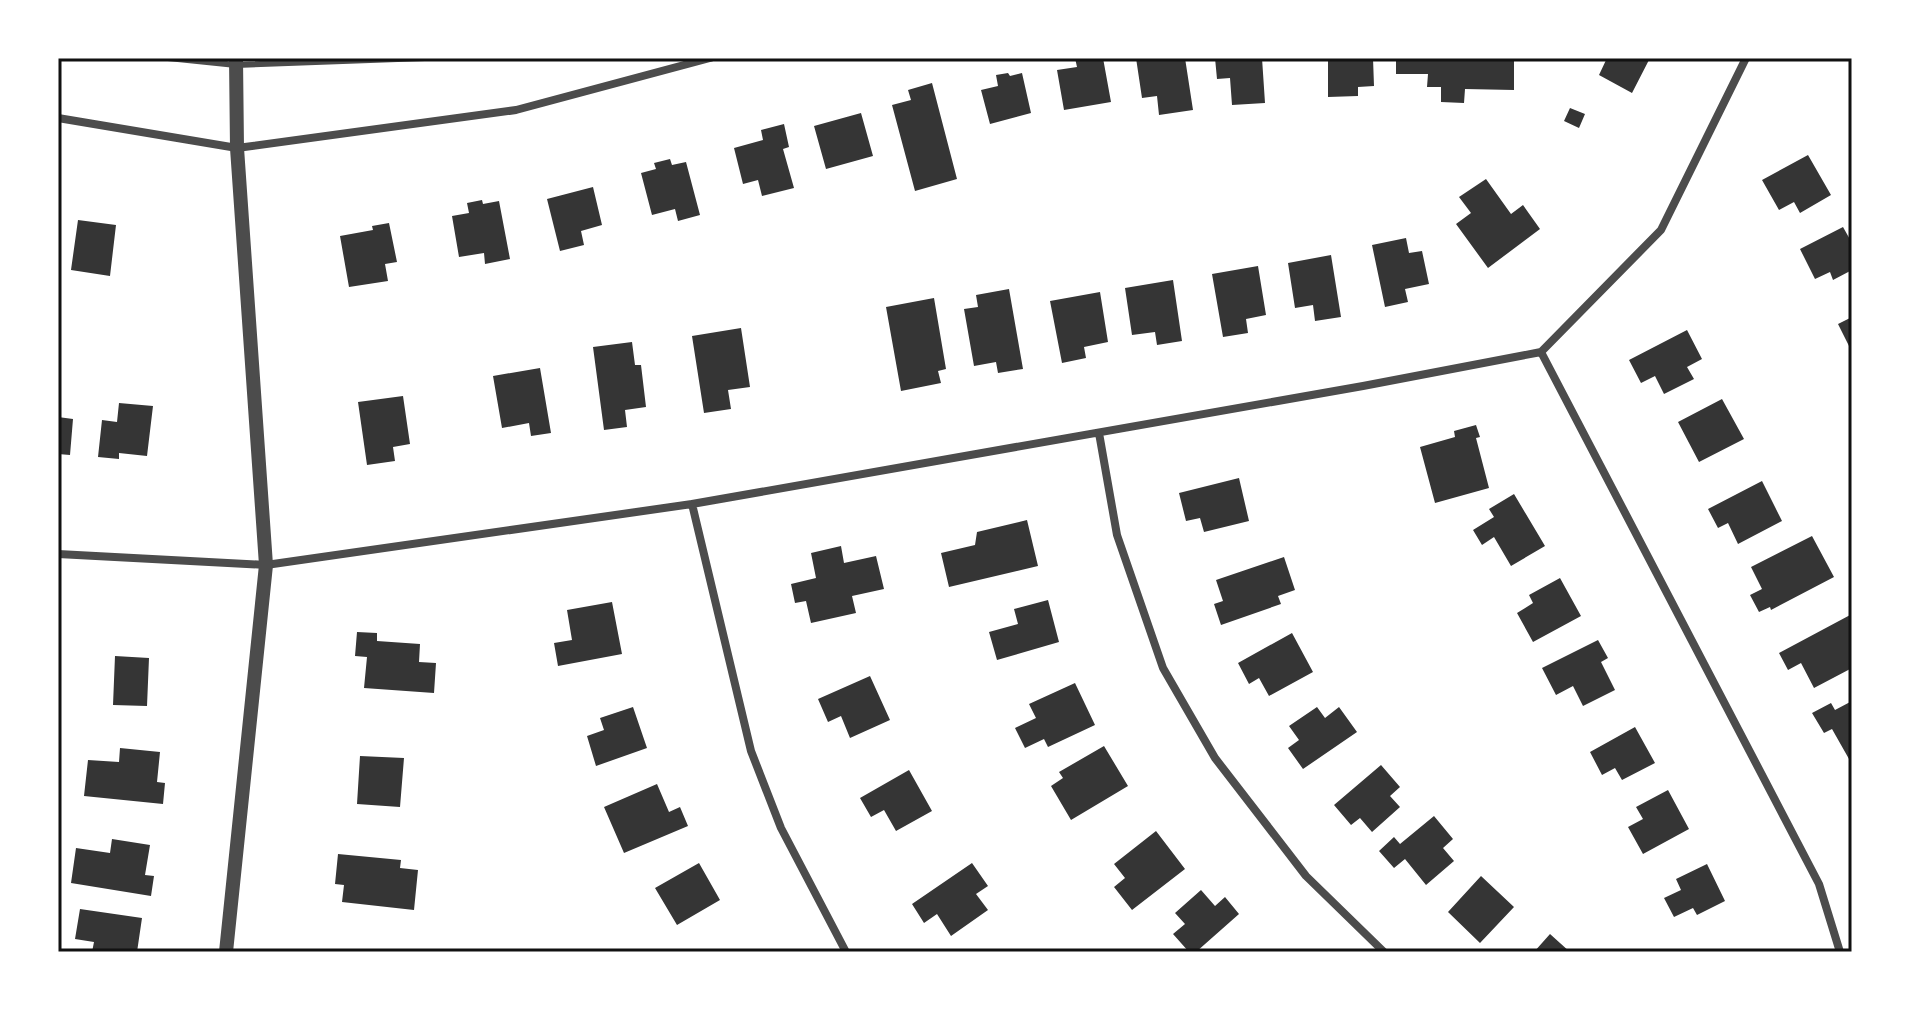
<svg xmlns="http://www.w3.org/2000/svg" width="1910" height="1010" font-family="Spectral,serif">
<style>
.building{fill:#353535}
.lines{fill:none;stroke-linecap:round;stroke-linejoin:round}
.service{stroke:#4c4c4c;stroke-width:6}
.minor{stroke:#4c4c4c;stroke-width:8}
.tertiary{stroke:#4c4c4c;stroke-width:14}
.neatline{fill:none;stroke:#111;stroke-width:3}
</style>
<rect width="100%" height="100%" fill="#fff"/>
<path class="building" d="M 1075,58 L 1090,58 L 1091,60 L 1103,58 L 1111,102 L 1064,110 L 1057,70 L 1077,67 Z
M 1136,58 L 1185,58 L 1193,110 L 1159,115 L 1157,96 L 1142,98 Z
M 1215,58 L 1262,58 L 1265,103 L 1232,105 L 1230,78 L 1217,79 Z
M 1328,58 L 1373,58 L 1374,86 L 1358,87 L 1358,96 L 1328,97 Z
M 1396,58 L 1514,58 L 1514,90 L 1465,89 L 1464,103 L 1441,102 L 1441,87 L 1427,87 L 1428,74 L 1396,74 Z
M 1607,58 L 1650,58 L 1632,93 L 1599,75 Z
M 1008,73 L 1010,76 L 1022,73 L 1031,113 L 990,124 L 981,90 L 998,86 L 996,75 Z
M 932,83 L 957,179 L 915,191 L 892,105 L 911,100 L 908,90 Z
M 1570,108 L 1585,114 L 1579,128 L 1564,121 Z
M 861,113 L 873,156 L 826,169 L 814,126 Z
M 784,124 L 789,147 L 783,149 L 794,188 L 762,196 L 758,180 L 743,184 L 734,148 L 763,140 L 761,130 Z
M 1808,155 L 1831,195 L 1800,213 L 1794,202 L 1779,210 L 1762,180 Z
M 670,159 L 672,165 L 686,162 L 700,215 L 678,221 L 675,209 L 652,215 L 641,173 L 656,169 L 654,163 Z
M 1486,179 L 1511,214 L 1523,205 L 1540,229 L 1488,268 L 1456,224 L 1471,213 L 1459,197 Z
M 593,187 L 602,225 L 581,231 L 584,245 L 560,251 L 547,199 Z
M 482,200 L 483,204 L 499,201 L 510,259 L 485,264 L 484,253 L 459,257 L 452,216 L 469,213 L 467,203 Z
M 78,220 L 116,225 L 110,276 L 71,270 Z
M 389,223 L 397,262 L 385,264 L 388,281 L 349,287 L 340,236 L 373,230 L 372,226 Z
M 1843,227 L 1852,243 L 1852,270 L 1833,280 L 1830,272 L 1815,279 L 1800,249 Z
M 1406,238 L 1409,253 L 1422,251 L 1429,284 L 1405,289 L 1408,302 L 1385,307 L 1372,245 Z
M 1331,255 L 1341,317 L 1315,321 L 1313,305 L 1295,308 L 1288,263 Z
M 1258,266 L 1266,315 L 1246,319 L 1248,333 L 1223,337 L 1212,274 Z
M 1173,280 L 1182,341 L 1157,345 L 1155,332 L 1132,335 L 1125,288 Z
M 1009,289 L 1023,369 L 998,373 L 996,362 L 974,366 L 964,309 L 978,307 L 976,295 Z
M 1100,292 L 1108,342 L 1084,347 L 1086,358 L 1062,363 L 1050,301 Z
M 934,298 L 946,369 L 938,371 L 941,383 L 901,391 L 886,307 Z
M 1852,317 L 1852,352 L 1838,324 Z
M 741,328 L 750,387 L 728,390 L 731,409 L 704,413 L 692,336 Z
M 1687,330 L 1702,359 L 1687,367 L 1694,379 L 1664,394 L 1655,376 L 1641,383 L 1629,360 Z
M 632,342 L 635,365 L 641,365 L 646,407 L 625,410 L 627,427 L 604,430 L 593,347 Z
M 540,368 L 551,433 L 531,436 L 529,423 L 502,428 L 493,376 Z
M 403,396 L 410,444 L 393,447 L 395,461 L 367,465 L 358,402 Z
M 1722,399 L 1744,439 L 1699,462 L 1678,422 Z
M 119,403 L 153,406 L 147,456 L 119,453 L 119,459 L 98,457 L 102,420 L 117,422 Z
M 58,417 L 73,419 L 70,455 L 58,454 Z
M 1476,425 L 1480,437 L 1476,438 L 1489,488 L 1435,503 L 1420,447 L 1455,437 L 1454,431 Z
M 1239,478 L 1249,521 L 1204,532 L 1200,518 L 1186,521 L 1179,493 Z
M 1762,481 L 1782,521 L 1738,544 L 1728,523 L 1718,528 L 1708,509 Z
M 1514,494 L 1545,546 L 1511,566 L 1494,537 L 1482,545 L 1473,530 L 1494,517 L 1489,509 Z
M 1027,520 L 1038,566 L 949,587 L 941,553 L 975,545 L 977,532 Z
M 1812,536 L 1834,577 L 1771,610 L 1770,607 L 1759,612 L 1750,595 L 1762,589 L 1751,567 Z
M 841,546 L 844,563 L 876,556 L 884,589 L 852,596 L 856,613 L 811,623 L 806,601 L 795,603 L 791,584 L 816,578 L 811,553 Z
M 1284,557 L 1295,590 L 1278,596 L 1281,604 L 1221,625 L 1214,604 L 1223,601 L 1216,580 Z
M 1560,578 L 1581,616 L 1533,642 L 1517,613 L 1533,603 L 1529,595 Z
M 1048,600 L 1059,642 L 997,660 L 989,632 L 1018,624 L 1014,609 Z
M 612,602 L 622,654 L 558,666 L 554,643 L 572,640 L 567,610 Z
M 1852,614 L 1852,668 L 1814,688 L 1801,663 L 1788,670 L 1779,653 Z
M 357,632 L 377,633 L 377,641 L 420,644 L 419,662 L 436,663 L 434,693 L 364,688 L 367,657 L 355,656 Z
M 1292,633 L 1313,672 L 1269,696 L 1259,678 L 1249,684 L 1238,663 Z
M 1598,640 L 1608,658 L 1601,662 L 1615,690 L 1583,706 L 1573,686 L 1556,695 L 1542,668 Z
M 115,656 L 149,658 L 147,706 L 113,705 Z
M 870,676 L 890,720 L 850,738 L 841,716 L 828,722 L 818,699 Z
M 1075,683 L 1095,725 L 1048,747 L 1044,739 L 1025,748 L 1015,728 L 1036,718 L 1029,704 Z
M 1852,701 L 1852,758 L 1849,759 L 1832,729 L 1824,733 L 1812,713 L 1831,703 L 1835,710 Z
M 633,707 L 647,748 L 596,766 L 587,736 L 604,730 L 600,718 Z
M 1317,707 L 1325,718 L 1339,707 L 1357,732 L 1303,769 L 1288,748 L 1299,740 L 1289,726 Z
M 1635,727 L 1655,763 L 1622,780 L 1615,768 L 1602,775 L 1590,752 Z
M 1104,746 L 1128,786 L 1071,820 L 1051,786 L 1063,778 L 1059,772 Z
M 120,748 L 160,752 L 157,782 L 165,783 L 163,804 L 84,796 L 88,760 L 119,762 Z
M 360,756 L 404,758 L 400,807 L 357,804 Z
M 1381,765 L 1400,787 L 1390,796 L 1400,807 L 1372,832 L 1360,818 L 1351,825 L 1334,805 Z
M 909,770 L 932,811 L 896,831 L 884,810 L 871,817 L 860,798 Z
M 657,784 L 669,812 L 680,807 L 688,826 L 624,853 L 604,807 Z
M 1668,790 L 1689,829 L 1643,854 L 1628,827 L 1643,819 L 1636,807 Z
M 1434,816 L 1453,839 L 1443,848 L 1454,861 L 1426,885 L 1405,859 L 1394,868 L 1379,851 L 1394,837 L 1400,844 Z
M 1156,831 L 1185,869 L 1132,910 L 1114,887 L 1125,878 L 1114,864 Z
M 112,839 L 150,845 L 145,875 L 154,876 L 151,896 L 71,883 L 76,848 L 110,853 Z
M 338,854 L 401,860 L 400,868 L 418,870 L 414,910 L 342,902 L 344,885 L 335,884 Z
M 699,863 L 720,900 L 677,925 L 655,888 Z
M 972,863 L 988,886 L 976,894 L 988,910 L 951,936 L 937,914 L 924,923 L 912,904 Z
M 1707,864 L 1725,901 L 1697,915 L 1693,908 L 1674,917 L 1664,898 L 1681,890 L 1676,879 Z
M 1481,876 L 1514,907 L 1480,943 L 1448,912 Z
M 1201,890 L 1215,906 L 1225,897 L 1239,914 L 1196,952 L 1189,952 L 1173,934 L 1185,924 L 1175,913 Z
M 80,909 L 142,918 L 137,952 L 92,952 L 94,942 L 75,939 Z
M 1550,934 L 1570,952 L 1534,952 Z"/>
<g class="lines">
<path class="service" d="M 168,58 L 236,65 L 425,58"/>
<path class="minor" d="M 58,118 L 237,148 L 516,110 L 710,58
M 1541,352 L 1819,884 L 1840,952
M 1099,433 L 1117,535 L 1163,668 L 1215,758 L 1306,876 L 1384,952
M 692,504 L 751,751 L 781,828 L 846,952
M 58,554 L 266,565 L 692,504 L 1363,386 L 1541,352 L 1661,230 L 1746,58"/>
<path class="tertiary" d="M 226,952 L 266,565 L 237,148 L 236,58"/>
</g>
<rect width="1910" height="1010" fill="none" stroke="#ffffff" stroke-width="120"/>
<rect x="60" y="60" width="1790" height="890" class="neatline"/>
</svg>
